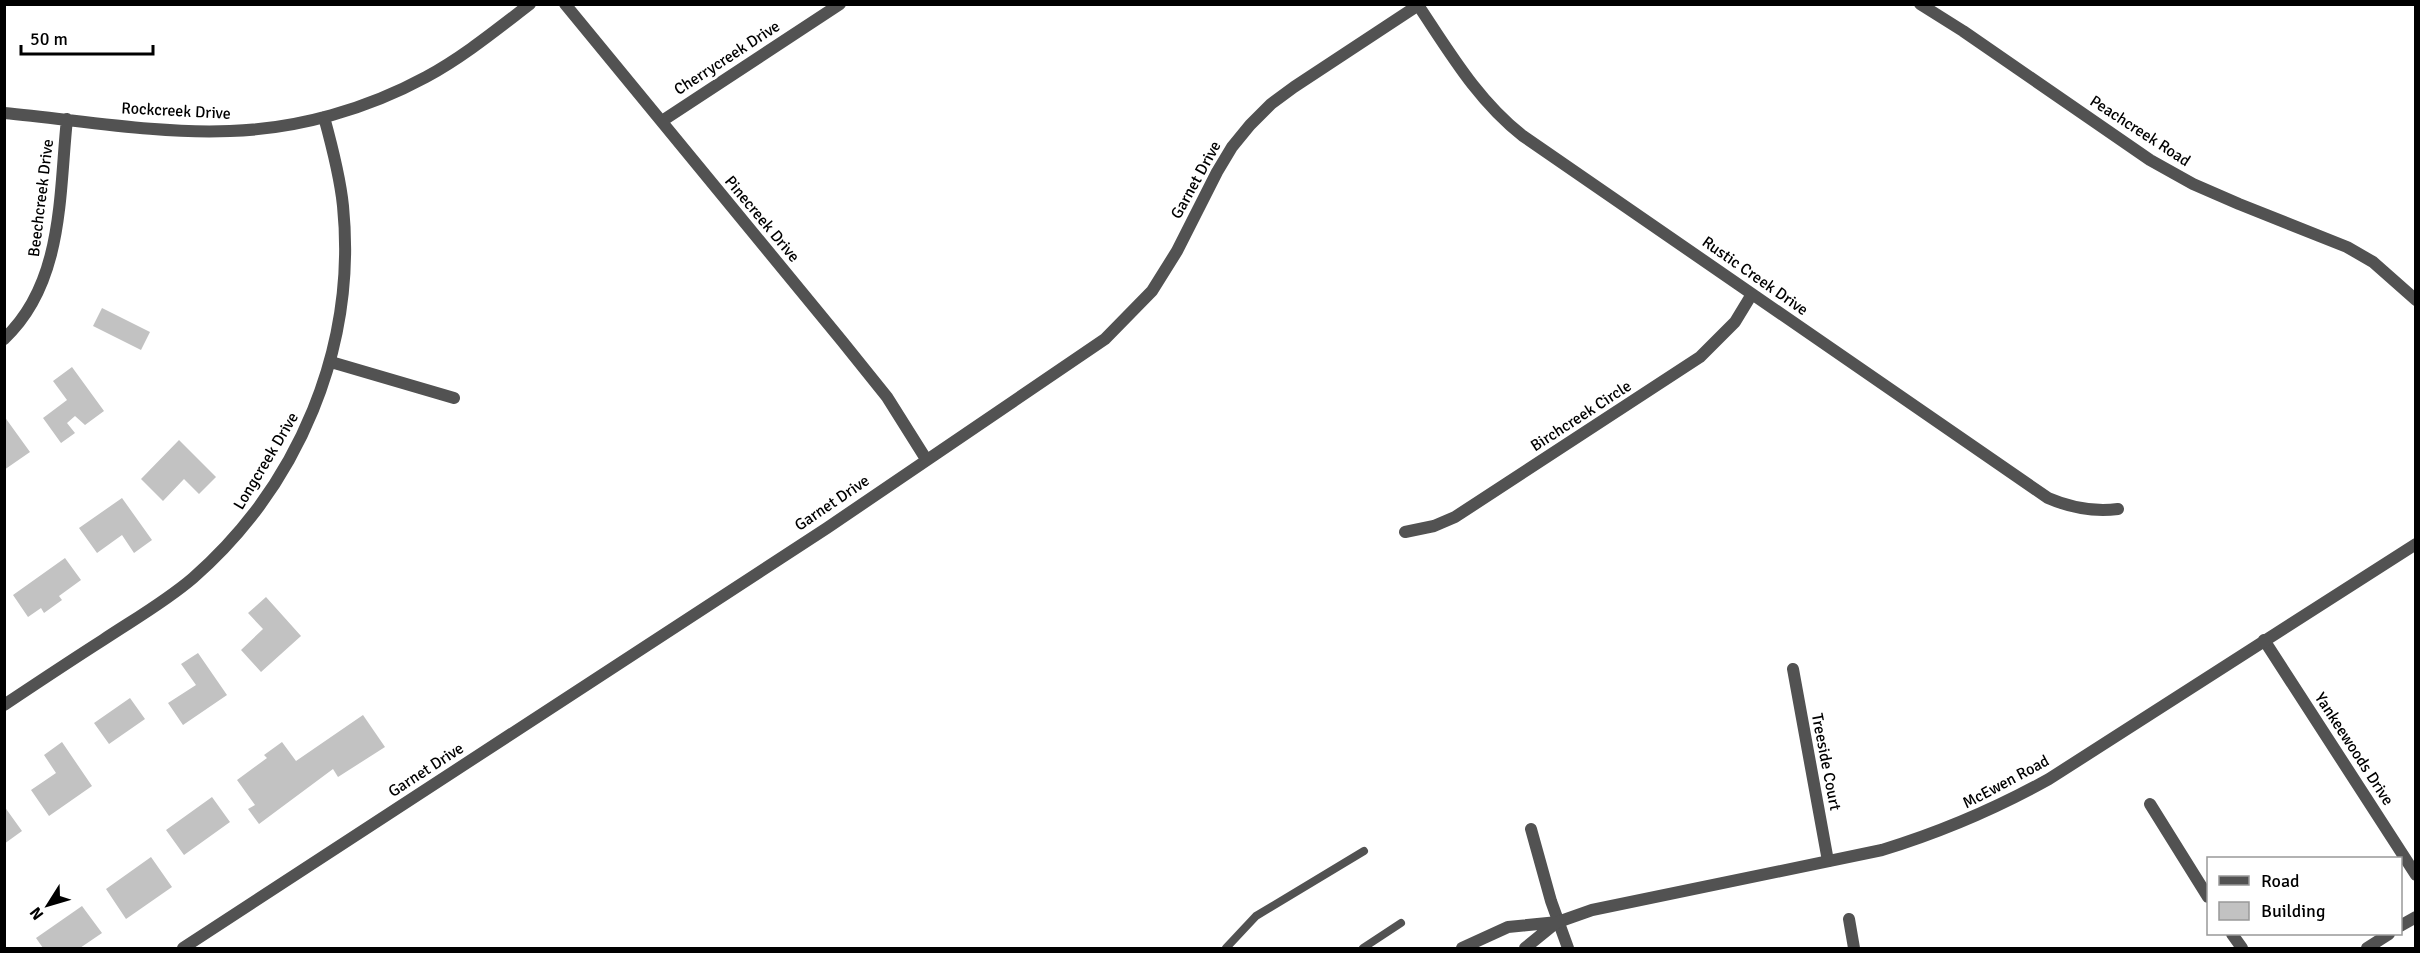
<svg xmlns="http://www.w3.org/2000/svg" width="2420" height="953" font-family="Signika,sans-serif">
<style>
.building{fill:#c2c2c2}
.lines{fill:none;stroke-linecap:round;stroke-linejoin:round}
.service{stroke:#525252;stroke-width:8}
.minor{stroke:#525252;stroke-width:12}
.tertiary{stroke:#525252;stroke-width:12}
.labels{text-anchor:middle;dominant-baseline:central;stroke-width:6;stroke-linejoin:round;paint-order:stroke}
.street-label{font-size:16px;fill:#000;stroke:#fff}
</style>
<rect width="100%" height="100%" fill="#fff"/>
<path class="building" d="M 102,308 L 150,332 L 141,350 L 93,326 Z
M 72,367 L 104,411 L 85,425 L 75,416 L 67,423 L 75,433 L 61,443 L 43,418 L 67,400 L 53,381 Z
M 4,416 L 30,452 L 4,470 Z
M 179,440 L 216,477 L 199,494 L 184,479 L 163,501 L 141,479 Z
M 122,498 L 152,540 L 134,553 L 122,535 L 97,553 L 79,528 Z
M 65,558 L 81,580 L 59,596 L 62,600 L 44,613 L 41,608 L 28,617 L 13,595 Z
M 266,597 L 301,636 L 261,672 L 241,650 L 263,629 L 248,613 Z
M 198,653 L 227,695 L 183,725 L 168,703 L 196,685 L 181,664 Z
M 130,698 L 145,719 L 109,744 L 94,723 Z
M 363,715 L 385,747 L 338,777 L 333,769 L 259,824 L 248,809 L 255,805 L 237,780 L 267,758 L 264,755 L 282,742 L 296,761 Z
M 62,742 L 92,786 L 49,816 L 31,790 L 56,773 L 44,755 Z
M 212,797 L 230,822 L 184,855 L 166,830 Z
M 4,806 L 22,831 L 4,844 Z
M 151,857 L 172,887 L 126,919 L 106,889 Z
M 82,906 L 102,933 L 80,948 L 43,948 L 36,938 Z"/>
<g class="lines">
<path class="service" d="M 1226,948 L 1256,916 L 1364,851
M 1363,948 L 1401,923"/>
<path class="minor" d="M 565,4 L 842,341 L 887,397 L 926,459
M 1920,4 L 1963,31 L 2150,160 L 2193,184 L 2239,204 L 2347,247 L 2373,262 L 2416,300
M 1418,5 C 1450,53 1478,101 1523,136 L 2048,498 C 2071,508 2093,512 2118,509
M 4,113 C 79,120 156,134 230,131 C 298,129 367,109 426,77 C 463,57 496,30 530,4
M 662,121 L 840,4
M 4,339 C 64,283 59,194 67,119
M 331,362 L 454,398
M 1405,532 L 1434,526 L 1455,517 L 1700,357 L 1735,322 L 1752,294
M 2264,640 L 2416,875
M 1793,669 L 1828,861
M 4,705 C 37,683 70,661 103,640 C 133,620 165,602 193,578 C 299,485 357,347 343,206 C 340,176 332,146 324,117
M 2150,804 L 2208,897
M 1531,829 L 1551,901 L 1568,948
M 1849,919 L 1854,948
M 2400,926 L 2416,917
M 2232,934 L 2242,948
M 183,948 L 827,528 L 1105,339 L 1152,291 L 1177,251 L 1217,172 L 1232,147 L 1250,125 L 1271,104 L 1294,87 L 1420,4
M 2367,948 L 2389,934"/>
<path class="tertiary" d="M 1462,948 L 1508,927 L 1558,922 L 1592,910 L 1882,850 C 1941,832 1995,809 2049,779 L 2416,544
M 1525,948 L 1557,922"/>
</g>
<g class="labels">
<g class="street-label">
<text transform="translate(727 58) rotate(-33)">Cherrycreek Drive</text>
<text transform="translate(176 111) rotate(3)">Rockcreek Drive</text>
<text transform="translate(2140 131) rotate(33)">Peachcreek Road</text>
<text transform="translate(1196 180) rotate(-61)">Garnet Drive</text>
<text transform="translate(41 198) rotate(-83)">Beechcreek Drive</text>
<text transform="translate(762 219) rotate(50)">Pinecreek Drive</text>
<text transform="translate(1755 276) rotate(35)">Rustic Creek Drive</text>
<text transform="translate(1581 416) rotate(-33)">Birchcreek Circle</text>
<text transform="translate(266 461) rotate(-59)">Longcreek Drive</text>
<text transform="translate(832 503) rotate(-34)">Garnet Drive</text>
<text transform="translate(2354 749) rotate(57)">Yankeewoods Drive</text>
<text transform="translate(1826 762) rotate(79)">Treeside Court</text>
<text transform="translate(426 770) rotate(-33)">Garnet Drive</text>
<text transform="translate(2006 782) rotate(-28)">McEwen Road</text>
</g>
</g>
<rect width="2420" height="953" fill="none" stroke="#000000" stroke-width="12"/>
<rect x="2207" y="857" width="195" height="78" fill="#ffffff" stroke="#999999" stroke-width="1.5"/>
<rect x="2219" y="876" width="30" height="9" fill="#525252" stroke="#999999" stroke-width="1.5"/>
<text x="2261" y="887" font-size="18" fill="#000000">Road</text>
<rect x="2219" y="902" width="30" height="18" fill="#c2c2c2" stroke="#999999" stroke-width="1.5"/>
<text x="2261" y="917" font-size="18" fill="#000000">Building</text>
<g transform="translate(48 905) rotate(233)" stroke="#ffffff" stroke-width="4.5" paint-order="stroke">
<path d="M0-4.5L10 22L0 15L-10 22Z" fill="#000000"/>
<text y="-9" font-size="16" font-weight="bold" text-anchor="middle" fill="#000000">N</text>
</g>
<path d="M21 45v9h132v-9" fill="none" stroke="#000000" stroke-width="3"/>
<text x="30" y="45" font-size="18" fill="#000000" stroke="#ffffff" stroke-width="4.5" paint-order="stroke">50 m</text>
</svg>
